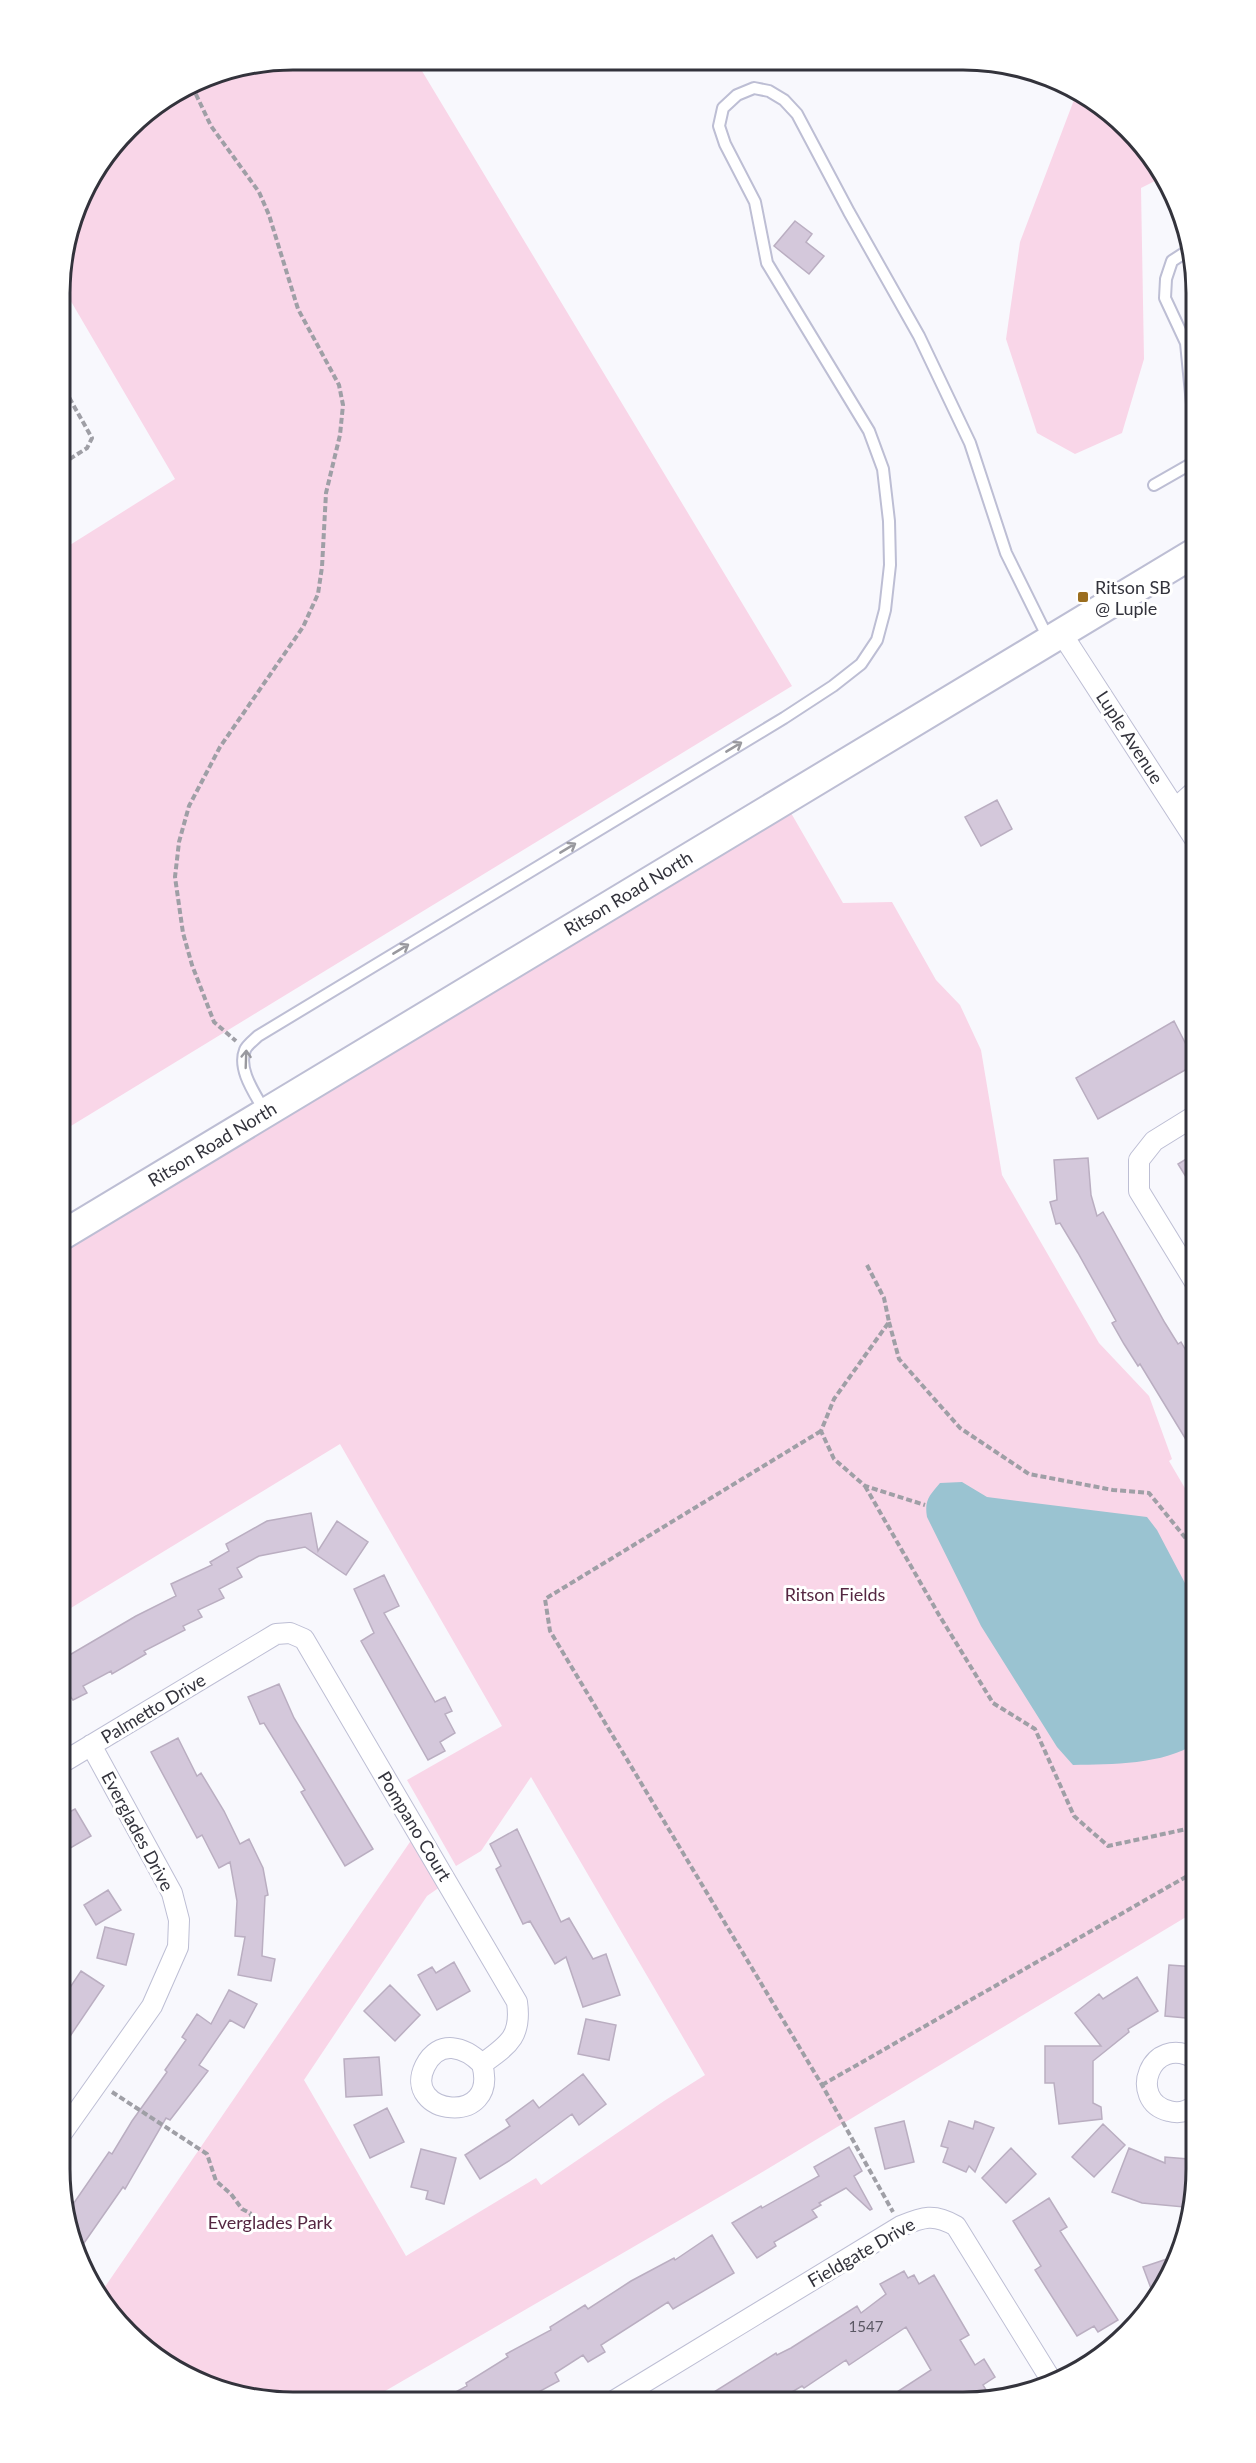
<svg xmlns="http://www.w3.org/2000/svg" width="1256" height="2463" font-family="Lato,sans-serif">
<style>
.green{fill:#f9d6e8}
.water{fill:#9ac3d1}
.building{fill:#d4c8db;stroke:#baaec1;stroke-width:1.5}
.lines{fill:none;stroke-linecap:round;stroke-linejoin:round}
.service-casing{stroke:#bdbed4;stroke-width:14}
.minor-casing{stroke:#bdbed4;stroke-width:22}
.secondary-casing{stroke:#bdbed4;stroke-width:32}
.path{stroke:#9f9fa6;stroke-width:4;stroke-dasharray:6 3;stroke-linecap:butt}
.service{stroke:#fff;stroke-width:10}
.minor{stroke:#fff;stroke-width:20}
.secondary{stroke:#fff;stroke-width:28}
.oneway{stroke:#99999e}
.poi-dot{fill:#9b6e1e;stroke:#fff;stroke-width:2}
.labels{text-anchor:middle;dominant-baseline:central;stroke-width:6;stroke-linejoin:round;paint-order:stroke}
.number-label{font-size:15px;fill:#5b5864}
.poi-label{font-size:18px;fill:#33333c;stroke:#fff;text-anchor:start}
.street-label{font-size:18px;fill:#33333c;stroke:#fff}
.park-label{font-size:18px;fill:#552742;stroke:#fff}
.rim{fill:none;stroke:#33333c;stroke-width:3}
</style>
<rect width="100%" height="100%" fill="#f8f8fd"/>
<path class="green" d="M 294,60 L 416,61 L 792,686 L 61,1132 L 62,550 L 175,479 L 62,286 L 62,263 L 84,190 L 139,118 L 204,78 Z
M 1077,92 L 1117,118 L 1157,164 L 1163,177 L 1141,188 L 1144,359 L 1122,433 L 1075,454 L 1037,433 L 1006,339 L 1020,242 Z
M 791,813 L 843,903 L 892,902 L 936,980 L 960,1005 L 981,1050 L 1002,1175 L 1099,1343 L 1149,1396 L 1172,1459 L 1169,1461 L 1196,1507 L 1196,1911 L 759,2174 L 368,2401 L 263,2401 L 191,2379 L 140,2345 L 98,2297 L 412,1839 L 440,1887 L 427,1896 L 304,2080 L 406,2256 L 536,2178 L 541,2185 L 664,2101 L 705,2075 L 531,1777 L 481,1851 L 456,1866 L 407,1780 L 502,1726 L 340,1444 L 61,1614 L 61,1236 L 265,1112 Z"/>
<path class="water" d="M 962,1482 L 987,1497 L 1147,1517 L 1157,1530 L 1196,1604 L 1196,1743 C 1164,1765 1111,1764 1073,1765 L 1057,1747 L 981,1626 L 927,1517 C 924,1500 930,1495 940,1483 Z"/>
<path class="building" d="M 795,221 L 812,234 L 806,242 L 824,256 L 809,274 L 774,246 Z
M 997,800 L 1012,829 L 981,846 L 965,817 Z
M 1174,1021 L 1196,1064 L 1098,1119 L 1076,1078 Z
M 1196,1153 L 1196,1193 L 1178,1164 Z
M 1088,1158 L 1091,1195 L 1097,1216 L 1103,1212 L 1165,1323 L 1178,1344 L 1181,1342 L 1196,1368 L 1196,1456 L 1140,1364 L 1138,1366 L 1124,1344 L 1112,1323 L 1116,1321 L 1078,1253 L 1060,1223 L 1056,1224 L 1050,1202 L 1057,1200 L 1054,1160 Z
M 311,1513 L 318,1551 L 337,1521 L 368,1542 L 346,1575 L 305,1547 L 259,1556 L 237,1568 L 242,1577 L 219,1589 L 224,1598 L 198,1610 L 202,1617 L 183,1626 L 185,1630 L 144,1651 L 146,1654 L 112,1674 L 111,1671 L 83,1686 L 87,1693 L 73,1700 L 70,1696 L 60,1702 L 61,1660 L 136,1616 L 176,1596 L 171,1584 L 212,1565 L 210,1562 L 229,1551 L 226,1544 L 267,1521 Z
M 384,1575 L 399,1606 L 384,1613 L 435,1702 L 445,1697 L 452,1711 L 445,1714 L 455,1733 L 440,1742 L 445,1751 L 428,1760 L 361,1641 L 374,1633 L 354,1589 Z
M 279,1684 L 294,1718 L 373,1849 L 345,1866 L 301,1792 L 305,1790 L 264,1723 L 260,1724 L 248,1697 Z
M 178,1738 L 197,1776 L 201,1773 L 224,1811 L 240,1844 L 249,1839 L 263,1868 L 268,1895 L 265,1896 L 262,1956 L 275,1959 L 271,1981 L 238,1975 L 245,1937 L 235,1936 L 237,1901 L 230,1862 L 219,1868 L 202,1835 L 197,1838 L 151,1752 Z
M 75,1809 L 91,1836 L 60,1854 L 60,1817 Z
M 517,1829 L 561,1922 L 569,1918 L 593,1959 L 606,1954 L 620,1995 L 583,2007 L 566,1957 L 555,1964 L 530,1921 L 523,1924 L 496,1869 L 501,1866 L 490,1844 Z
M 108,1890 L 121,1910 L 96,1925 L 84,1905 Z
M 105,1927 L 134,1934 L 126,1965 L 97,1958 Z
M 454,1962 L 470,1991 L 437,2010 L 418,1975 L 432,1967 L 436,1973 Z
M 1169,1965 L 1196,1967 L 1196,2019 L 1165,2016 Z
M 81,1971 L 104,1986 L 60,2051 L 60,1987 L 67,1992 Z
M 1137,1977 L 1158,2011 L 1128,2029 L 1129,2032 L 1093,2061 L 1093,2103 L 1101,2107 L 1102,2119 L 1059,2124 L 1054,2083 L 1045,2083 L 1045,2046 L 1101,2046 L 1075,2013 L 1099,1994 L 1103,1999 Z
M 390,1985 L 420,2015 L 395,2041 L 364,2011 Z
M 229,1990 L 257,2004 L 244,2028 L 230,2020 L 199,2065 L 208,2071 L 170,2120 L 166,2118 L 125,2189 L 123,2187 L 77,2253 L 72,2244 L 67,2213 L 109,2152 L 112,2154 L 132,2121 L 167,2072 L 165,2070 L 186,2040 L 182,2037 L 197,2014 L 211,2024 Z
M 586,2019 L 616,2025 L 609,2060 L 578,2054 Z
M 379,2057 L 382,2095 L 346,2097 L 344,2059 Z
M 583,2074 L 606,2104 L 579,2125 L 572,2114 L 509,2161 L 480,2179 L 465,2155 L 510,2126 L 506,2120 L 533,2100 L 539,2108 Z
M 387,2108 L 404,2142 L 370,2158 L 354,2125 Z
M 904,2121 L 914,2162 L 885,2169 L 875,2128 Z
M 949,2121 L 973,2129 L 975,2121 L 994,2128 L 975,2172 L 969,2166 L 966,2172 L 943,2162 L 948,2148 L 941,2146 Z
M 1103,2124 L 1125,2145 L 1094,2177 L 1072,2157 Z
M 849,2147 L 862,2171 L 854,2176 L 872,2209 L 870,2210 L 846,2188 L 819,2203 L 821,2205 L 812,2210 L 817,2217 L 774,2242 L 776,2246 L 757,2258 L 732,2223 L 761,2206 L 762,2208 L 819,2176 L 814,2167 Z
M 1011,2148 L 1036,2174 L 1006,2203 L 982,2178 Z
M 1129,2148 L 1165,2163 L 1165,2157 L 1188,2159 L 1187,2165 L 1195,2165 L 1195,2185 L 1191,2204 L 1185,2204 L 1184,2207 L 1142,2203 L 1112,2192 Z
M 421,2149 L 456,2158 L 444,2204 L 426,2199 L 428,2191 L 411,2187 Z
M 1049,2198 L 1067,2227 L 1060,2231 L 1118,2320 L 1098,2332 L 1094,2326 L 1077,2336 L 1035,2270 L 1041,2266 L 1013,2221 Z
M 712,2235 L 734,2273 L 673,2309 L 668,2302 L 601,2345 L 605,2352 L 588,2362 L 583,2355 L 555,2373 L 559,2381 L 520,2402 L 439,2401 L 467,2386 L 466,2383 L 508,2357 L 506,2354 L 551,2330 L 550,2327 L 585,2305 L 588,2309 L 631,2281 L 674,2258 L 675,2260 Z
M 1179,2255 L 1178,2259 L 1155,2299 L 1143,2267 Z
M 904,2271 L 908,2278 L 914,2275 L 919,2284 L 934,2275 L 969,2335 L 960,2340 L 975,2365 L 984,2359 L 995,2377 L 983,2385 L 991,2398 L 963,2403 L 880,2403 L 931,2370 L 906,2327 L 849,2365 L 846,2360 L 804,2388 L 802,2386 L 775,2402 L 698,2402 L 776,2353 L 777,2355 L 791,2348 L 857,2306 L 861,2313 L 886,2294 L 880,2284 Z"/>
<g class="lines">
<defs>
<path id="service" d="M 1189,250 L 1172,261 L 1166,279 L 1165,298 L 1186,343 L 1193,414 L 1196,426
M 1154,485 L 1196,461
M 265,1112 C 256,1095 237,1070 245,1050 C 247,1045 254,1040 258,1036 L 784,718 L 833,686 L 861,664 L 877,640 L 885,610 L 890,565 L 889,521 L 883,469 L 869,431 L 767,263 L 755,202 L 725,144 L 719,126 L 723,108 L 737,95 L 754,88 L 769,91 L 784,100 L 797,114 L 849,212 L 919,336 L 970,443 L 1006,553 L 1049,640"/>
<path id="minor" d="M 1062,634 L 1196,841
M 1176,808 L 1196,790
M 1196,1284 L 1139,1191 L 1139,1160 L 1154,1141 L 1196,1115
M 60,1764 L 276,1634 L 290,1633 L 304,1639 L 517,2002 C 522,2037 508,2045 482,2064 C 465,2047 439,2038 425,2066 C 401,2115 500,2128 482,2064
M 1195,2105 C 1188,2111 1179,2114 1169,2111 C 1127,2101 1150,2032 1196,2059
M 60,2136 L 152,2006 L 178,1947 L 179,1920 L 172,1893 L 91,1745
M 612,2402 L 901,2226 C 923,2217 934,2213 956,2226 L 1053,2383"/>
<path id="secondary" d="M 61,1236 L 1196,552"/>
</defs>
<use href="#service" class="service-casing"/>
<use href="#minor" class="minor-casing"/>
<use href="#secondary" class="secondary-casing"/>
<path class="path" d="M 192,86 L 211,126 L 259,192 L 269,215 L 298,309 L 339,385 L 343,405 L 340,435 L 326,493 L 322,567 L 318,594 L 303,627 L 220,747 L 189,806 L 179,842 L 175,877 L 183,933 L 192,965 L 214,1022 L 236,1041
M 62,464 L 87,448 L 92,438 L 62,385
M 867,1265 L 884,1298 L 889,1322 L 834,1399 L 821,1431 L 834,1459 L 865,1486 L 925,1505
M 889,1322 L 899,1359 L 960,1428 L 1029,1474 L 1113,1490 L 1149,1493 L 1196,1551
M 821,1431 L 545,1599 L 550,1631 L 822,2085 L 893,2212
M 865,1486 L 939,1615 L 993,1703 L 1035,1729 L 1074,1816 L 1108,1846 L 1196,1827
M 822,2085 L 1196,1871
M 112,2092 L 207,2154 L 216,2181 L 231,2194 L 242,2209 L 250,2213 L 255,2223 L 259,2225"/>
<use href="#service" class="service"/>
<use href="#minor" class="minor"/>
<use href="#secondary" class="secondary"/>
</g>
<defs><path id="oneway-shaft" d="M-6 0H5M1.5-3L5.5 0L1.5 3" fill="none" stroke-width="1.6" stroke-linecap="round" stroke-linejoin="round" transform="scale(1.5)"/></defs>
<g class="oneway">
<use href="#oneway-shaft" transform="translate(734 747) rotate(-31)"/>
<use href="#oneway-shaft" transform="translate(568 848) rotate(-31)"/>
<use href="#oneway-shaft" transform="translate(401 949) rotate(-31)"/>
<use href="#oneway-shaft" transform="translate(246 1059) rotate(-88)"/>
</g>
<rect class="poi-dot" x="1077" y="591" width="12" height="12" rx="3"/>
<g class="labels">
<g class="number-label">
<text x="866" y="2326">1547</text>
</g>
<g class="poi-label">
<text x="1095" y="587">Ritson SB<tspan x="1095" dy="21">@ Luple</tspan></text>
</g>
<g class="street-label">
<text transform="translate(1130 737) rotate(57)">Luple Avenue</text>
<text transform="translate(628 893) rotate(-31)">Ritson Road North</text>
<text transform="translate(212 1144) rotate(-31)">Ritson Road North</text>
<text transform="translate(153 1708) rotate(-31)">Palmetto Drive</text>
<text transform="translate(415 1826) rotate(59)">Pompano Court</text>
<text transform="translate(138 1831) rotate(62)">Everglades Drive</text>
<text transform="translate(861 2252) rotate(-30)">Fieldgate Drive</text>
</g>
<g class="park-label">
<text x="835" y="1594">Ritson Fields</text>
<text x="270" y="2222">Everglades Park</text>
</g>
</g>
<path d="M0 0H1256V2463H0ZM293 70H963A223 223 0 0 1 1186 293V2169A223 223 0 0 1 963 2392H293A223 223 0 0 1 70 2169V293A223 223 0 0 1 293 70Z" fill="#fff" fill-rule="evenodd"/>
<path class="rim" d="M293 70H963A223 223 0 0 1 1186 293V2169A223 223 0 0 1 963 2392H293A223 223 0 0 1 70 2169V293A223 223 0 0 1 293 70Z"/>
</svg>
